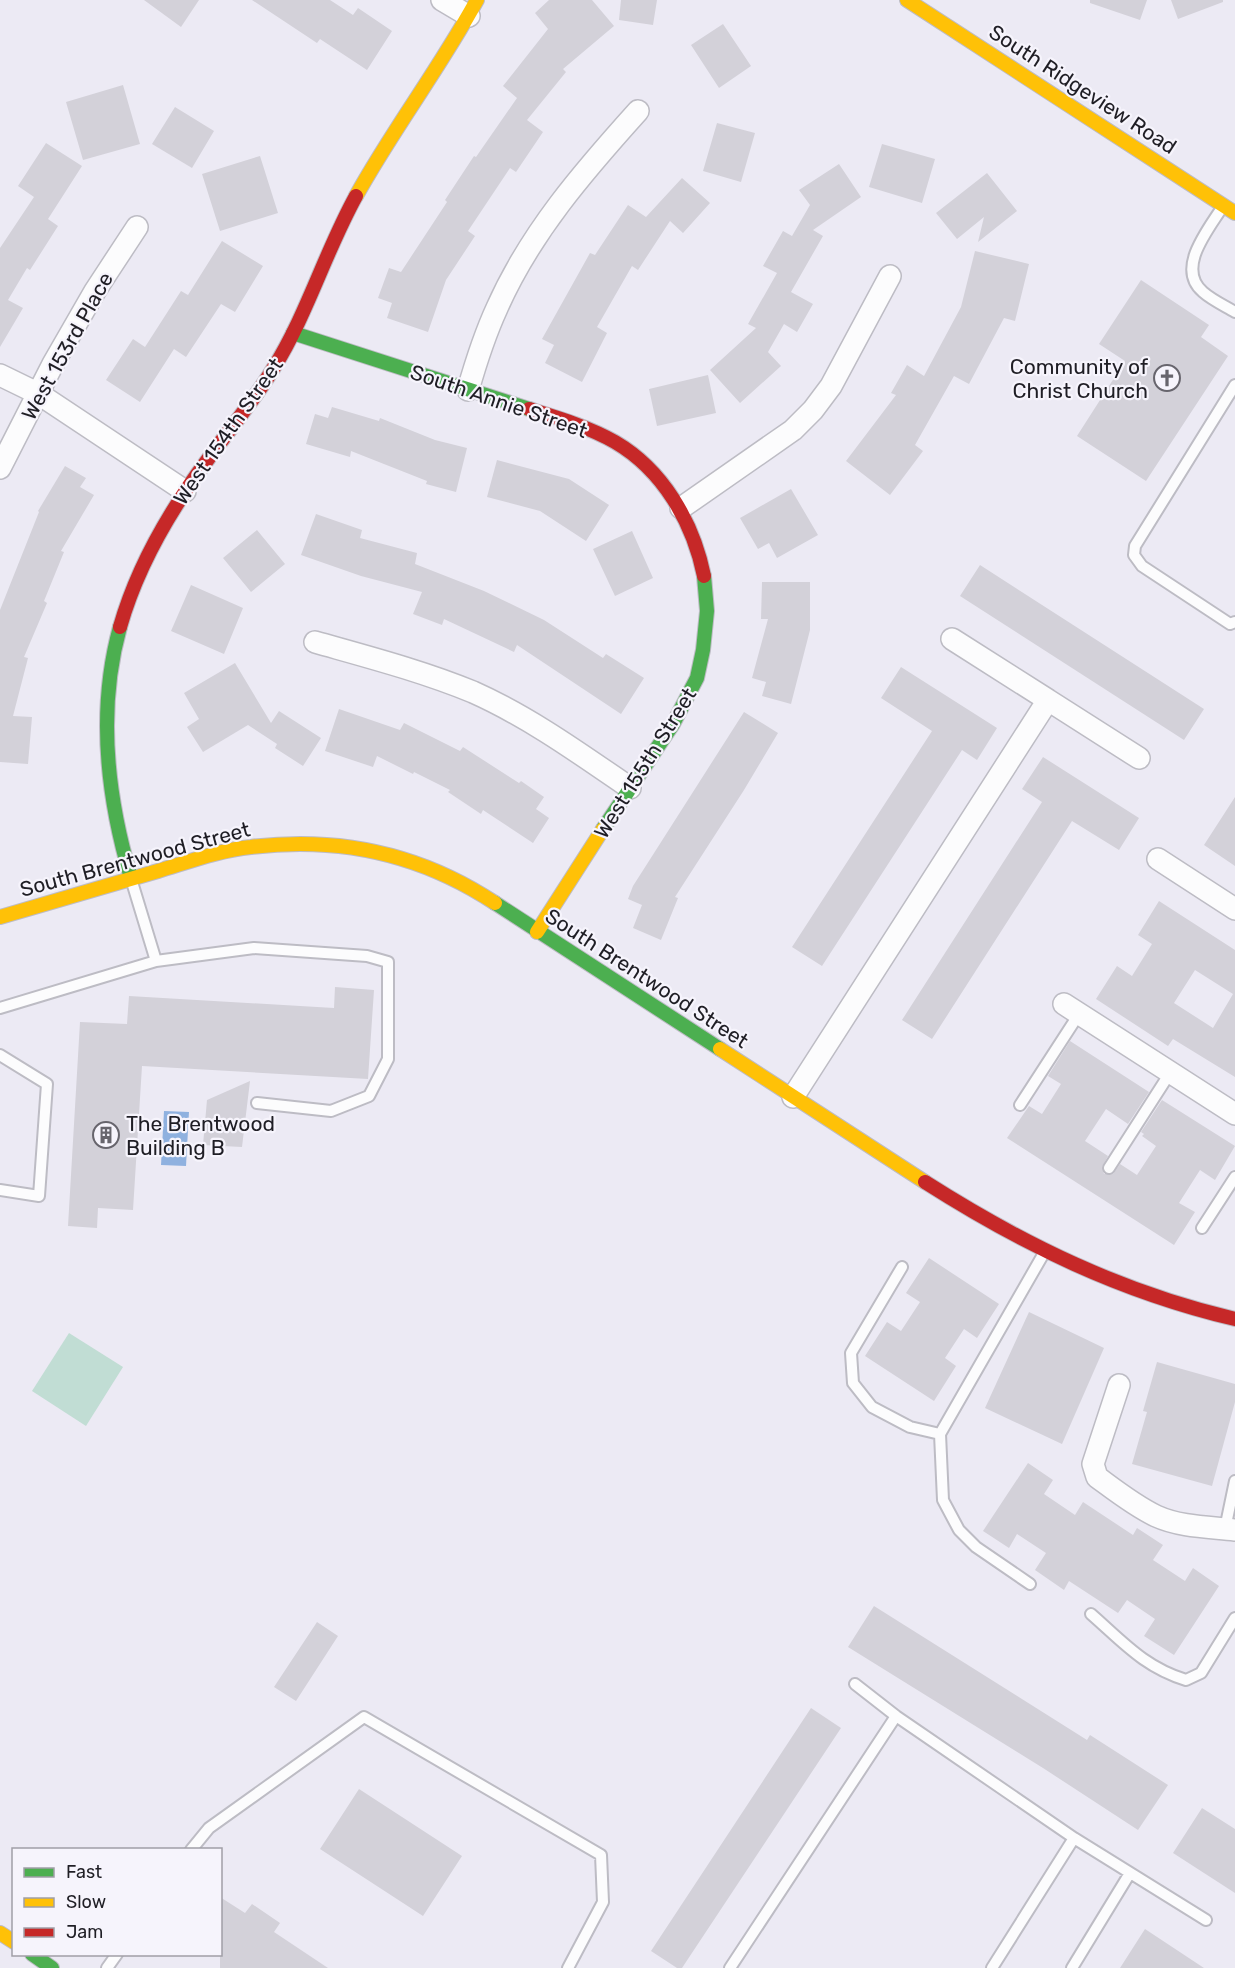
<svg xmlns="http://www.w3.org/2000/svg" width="1235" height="1968" font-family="Rubik,sans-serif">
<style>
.green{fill:#c1ddd4}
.water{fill:#8fb1df}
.building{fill:#d3d1d9;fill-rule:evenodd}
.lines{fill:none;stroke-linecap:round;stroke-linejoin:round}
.lane-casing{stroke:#bdbcc4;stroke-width:14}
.street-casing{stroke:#bdbcc4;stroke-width:24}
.fast-casing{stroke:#bdbcc4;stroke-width:16}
.slow-casing{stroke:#bdbcc4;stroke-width:16}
.jam-casing{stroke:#bdbcc4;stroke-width:16}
.lane{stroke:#fcfcfd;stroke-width:10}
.street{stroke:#fcfcfd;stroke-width:21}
.fast{stroke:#4caf50;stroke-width:14}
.slow{stroke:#ffc107;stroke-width:14}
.jam{stroke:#c62828;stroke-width:14}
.labels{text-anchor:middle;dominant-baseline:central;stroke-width:4.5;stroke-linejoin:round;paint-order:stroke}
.street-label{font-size:21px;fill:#1f1e25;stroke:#f6f4fc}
.poi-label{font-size:21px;fill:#1f1e25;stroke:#f6f4fc;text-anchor:end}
</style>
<rect width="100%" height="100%" fill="#eceaf4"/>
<path class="green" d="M 69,1333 L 123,1367 L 86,1426 L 32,1391 Z"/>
<path class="water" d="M 164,1111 L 189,1112 L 186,1166 L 161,1165 Z"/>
<path class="building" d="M 144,0 L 199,0 L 181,27 Z
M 252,0 L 330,0 L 353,15 L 358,8 L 392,31 L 367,70 L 320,39 L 317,43 Z
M 549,0 L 592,0 L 614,26 L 563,69 L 566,72 L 527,120 L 543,132 L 516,172 L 510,168 L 468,231 L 475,236 L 446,280 L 428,332 L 387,318 L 392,303 L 378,298 L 389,268 L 401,272 L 447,202 L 445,200 L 474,156 L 476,157 L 517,98 L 503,86 L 548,29 L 535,13 Z
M 621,0 L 657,0 L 653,25 L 619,20 Z
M 1090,0 L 1147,0 L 1140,20 L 1090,3 Z
M 1171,0 L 1223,0 L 1223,2 L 1178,19 Z
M 723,24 L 751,66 L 719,88 L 691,45 Z
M 123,85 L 140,144 L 83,160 L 66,102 Z
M 175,107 L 214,131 L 192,168 L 152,144 Z
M 717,123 L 755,133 L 741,182 L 703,171 Z
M 46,143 L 82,166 L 48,219 L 58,226 L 30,270 L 27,268 L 8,300 L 23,308 L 0,347 L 0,248 L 34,197 L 18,186 Z
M 882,144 L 935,159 L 922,203 L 869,187 Z
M 260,156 L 278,213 L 220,231 L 202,174 Z
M 839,164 L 861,197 L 813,230 L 823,236 L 791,292 L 813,304 L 797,332 L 784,324 L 768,352 L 781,366 L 740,403 L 710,370 L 756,328 L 748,324 L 777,273 L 763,266 L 783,231 L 792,236 L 810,205 L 799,190 Z
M 987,173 L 1017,211 L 978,242 L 984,217 L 957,239 L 936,213 Z
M 682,178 L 710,203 L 683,233 L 670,221 L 638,270 L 632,266 L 597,327 L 607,333 L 582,382 L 545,363 L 554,345 L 542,339 L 590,253 L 595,255 L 628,205 L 646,217 Z
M 222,241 L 263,266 L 235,312 L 221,304 L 186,357 L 174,349 L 140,402 L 106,380 L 133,339 L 145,347 L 181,291 L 188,295 Z
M 975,251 L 1029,264 L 1015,321 L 1004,318 L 969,384 L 954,376 L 915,445 L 923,451 L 890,495 L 846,461 L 896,395 L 891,393 L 907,365 L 924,376 L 961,307 Z
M 1141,280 L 1209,325 L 1201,337 L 1228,356 L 1146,481 L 1077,436 L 1125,361 L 1099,344 Z
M 708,375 L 716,413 L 657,426 L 649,389 Z
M 332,407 L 379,421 L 380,418 L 435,440 L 467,448 L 456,492 L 426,484 L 427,481 L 351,451 L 350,457 L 306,444 L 315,414 L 328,418 Z
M 497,460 L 569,479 L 609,505 L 586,541 L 540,511 L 487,497 Z
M 65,466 L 86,478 L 80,487 L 94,495 L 61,551 L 64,552 L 44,601 L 47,603 L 24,657 L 28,658 L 13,716 L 32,717 L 28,764 L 0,762 L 0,610 L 39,512 L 38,511 Z
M 791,489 L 818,535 L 777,558 L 769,543 L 758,549 L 740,518 Z
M 316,514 L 362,530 L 360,538 L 417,553 L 415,564 L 484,591 L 544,620 L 603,658 L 606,654 L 644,678 L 621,714 L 517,645 L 514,652 L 444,619 L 442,625 L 413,614 L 422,592 L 361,576 L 301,555 Z
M 257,530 L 285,564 L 251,592 L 223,558 Z
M 632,531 L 653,578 L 615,596 L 593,549 Z
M 980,565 L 1204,709 L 1184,740 L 960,596 Z
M 762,582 L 810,582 L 810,630 L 791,704 L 762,696 L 766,682 L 752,678 L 768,619 L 761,619 Z
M 191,585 L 243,608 L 224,654 L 171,631 Z
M 235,663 L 271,723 L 279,711 L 321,738 L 303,766 L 275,748 L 277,744 L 248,725 L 203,752 L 187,727 L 199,719 L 184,693 Z
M 901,667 L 997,728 L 977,760 L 962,750 L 822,966 L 792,947 L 932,731 L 881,698 Z
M 339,709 L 400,730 L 404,723 L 460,751 L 463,747 L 519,783 L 521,781 L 544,797 L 536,809 L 549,818 L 533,843 L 483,810 L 481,814 L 448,792 L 450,790 L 414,772 L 413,774 L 377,756 L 373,767 L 325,751 Z
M 744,712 L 778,733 L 744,790 L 675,897 L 678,898 L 661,940 L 633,928 L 642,905 L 628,899 L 633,886 Z
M 1043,757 L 1139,818 L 1119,850 L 1072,821 L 932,1039 L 902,1020 L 1042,802 L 1022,789 Z
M 1235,797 L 1235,866 L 1204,845 Z
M 1159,901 L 1235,950 L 1235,1077 L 1173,1039 L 1168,1046 L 1096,999 L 1117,966 L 1132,976 L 1152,944 L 1138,935 ZM 1195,970 L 1233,994 L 1213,1028 L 1174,1003 Z
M 335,987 L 374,990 L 368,1079 L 142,1066 L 133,1210 L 98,1208 L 97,1228 L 68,1226 L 80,1022 L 127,1024 L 129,996 L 334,1008 Z
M 1070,1041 L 1149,1092 L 1128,1124 L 1106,1109 L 1085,1141 L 1108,1156 L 1102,1167 L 1104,1174 L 1113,1174 L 1120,1164 L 1137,1175 L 1156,1146 L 1142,1136 L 1144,1134 L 1141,1132 L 1162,1100 L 1235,1146 L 1215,1180 L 1200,1170 L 1179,1203 L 1195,1212 L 1174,1245 L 1007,1138 L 1029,1106 L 1042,1114 L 1061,1084 L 1048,1076 Z
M 250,1081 L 242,1147 L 203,1145 L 207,1100 Z
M 929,1258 L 999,1304 L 977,1338 L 964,1329 L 945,1358 L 956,1366 L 934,1401 L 865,1356 L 887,1322 L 901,1331 L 920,1302 L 906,1293 Z
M 1029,1312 L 1104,1348 L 1062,1444 L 985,1408 Z
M 1157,1362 L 1235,1384 L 1235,1402 L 1212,1486 L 1132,1464 L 1147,1412 L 1143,1411 Z
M 1028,1463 L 1053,1480 L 1044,1494 L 1075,1515 L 1083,1502 L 1133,1535 L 1137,1528 L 1163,1545 L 1153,1560 L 1185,1581 L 1193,1568 L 1219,1586 L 1174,1655 L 1144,1636 L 1155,1619 L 1127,1600 L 1118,1613 L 1069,1581 L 1064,1590 L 1035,1570 L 1046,1553 L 1017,1534 L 1009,1548 L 983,1531 Z
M 874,1606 L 1087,1740 L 1090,1735 L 1168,1785 L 1138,1830 L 1043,1768 L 848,1647 Z
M 317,1622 L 338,1636 L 296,1701 L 274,1687 Z
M 811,1708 L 841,1728 L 682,1968 L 677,1968 L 651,1951 Z
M 359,1789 L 462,1856 L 423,1916 L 320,1849 Z
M 1202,1808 L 1235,1829 L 1235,1893 L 1173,1853 Z
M 220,1897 L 245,1913 L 252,1904 L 280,1923 L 274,1932 L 328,1968 L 220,1968 Z
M 1145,1929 L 1204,1968 L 1120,1968 Z"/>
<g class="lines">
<defs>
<path id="lane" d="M 1223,206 C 1209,229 1175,268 1203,292 C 1212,300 1225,306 1235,312
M 1235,385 L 1135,546 L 1134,555 L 1142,566 L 1230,624 L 1235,622
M 132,882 L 156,961
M 0,1008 L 156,961 L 254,948 L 367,956 L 388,962 L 388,1059 L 369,1096 L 331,1111 L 257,1103
M 0,1055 L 47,1084 L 39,1196 L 0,1190
M 1020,1105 L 1079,1014
M 1109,1168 L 1170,1073
M 1202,1228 L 1235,1177
M 902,1267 L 851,1353 L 853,1383 L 872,1407 L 910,1427 L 940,1434 L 1044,1253
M 940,1434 L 943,1500 L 959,1530 L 976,1547 L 1030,1584
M 1225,1529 L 1235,1481
M 1091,1614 C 1123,1642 1144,1667 1186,1680 L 1201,1673 L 1235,1618
M 855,1684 L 896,1716
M 191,1850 L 209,1828 L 364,1717 L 601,1855 L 603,1902 L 568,1968
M 107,1968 L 117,1954
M 730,1968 L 896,1716 L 1074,1838 L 1206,1920
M 992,1968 L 1074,1838
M 1072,1968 L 1130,1873"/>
<path id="street" d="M 442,0 L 469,16
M 0,375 L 39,394 L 185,491
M 468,390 C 476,362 485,334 497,308 C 530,233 584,171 638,111
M 0,468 L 53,364 L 95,291 L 137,227
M 681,508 L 793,430 L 813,410 L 831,386 L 890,276
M 315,642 C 368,657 422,671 473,692 C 529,717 579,753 630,788
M 1048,700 L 1139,758
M 1158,859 L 1235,909
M 1064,1004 L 1235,1114
M 793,1097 L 1048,700 L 952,639
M 1119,1385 L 1093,1464 L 1097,1477 C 1116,1491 1135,1506 1156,1516 C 1180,1527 1209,1527 1235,1530"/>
<path id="fast" d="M 293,333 L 529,409
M 120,627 C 97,710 107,797 131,878
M 603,829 L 673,724 L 697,678 L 703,650 L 707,611 L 704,576
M 495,903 L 720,1049
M 32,1954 L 52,1968"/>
<path id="slow" d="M 907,0 L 1235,213
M 356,196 C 393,129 440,68 477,0
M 0,917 C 53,902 105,886 158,871 C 188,862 220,850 251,847 C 340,836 421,854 495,903
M 537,932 L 603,829
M 720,1049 L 925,1182
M 0,1933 L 14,1942"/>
<path id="jam" d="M 529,409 C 558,418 589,427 615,442 C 663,470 693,522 704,576
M 120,627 C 137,567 169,512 206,462 C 228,431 253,402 273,369 C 307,315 325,252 356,196
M 925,1182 C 1024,1245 1121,1292 1235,1319"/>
</defs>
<use href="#lane" class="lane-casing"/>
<use href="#street" class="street-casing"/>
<use href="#fast" class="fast-casing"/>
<use href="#slow" class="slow-casing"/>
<use href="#jam" class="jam-casing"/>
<use href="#lane" class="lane"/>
<use href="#street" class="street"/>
<use href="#fast" class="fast"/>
<use href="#slow" class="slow"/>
<use href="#jam" class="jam"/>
</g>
<defs>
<symbol id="church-ring" viewBox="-11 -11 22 22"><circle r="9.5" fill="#f6f4fc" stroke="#67656d" stroke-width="1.5"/><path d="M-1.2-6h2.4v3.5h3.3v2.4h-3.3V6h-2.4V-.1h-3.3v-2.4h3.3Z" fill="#67656d"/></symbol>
<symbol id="building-ring" viewBox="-11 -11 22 22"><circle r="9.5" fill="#f6f4fc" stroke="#67656d" stroke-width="1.5"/><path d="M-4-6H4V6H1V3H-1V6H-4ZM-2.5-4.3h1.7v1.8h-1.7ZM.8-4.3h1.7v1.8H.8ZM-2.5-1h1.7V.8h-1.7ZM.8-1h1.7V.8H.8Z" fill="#67656d"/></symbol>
</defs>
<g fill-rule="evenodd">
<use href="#church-ring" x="1152" y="363" width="30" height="30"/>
<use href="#building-ring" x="91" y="1120" width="30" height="30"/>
</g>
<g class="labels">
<g class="street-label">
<text transform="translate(1083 89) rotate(33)">South Ridgeview Road</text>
<text transform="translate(67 346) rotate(-61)">West 153rd Place</text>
<text transform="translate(499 401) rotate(19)">South Annie Street</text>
<text transform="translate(228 431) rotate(-55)">West 154th Street</text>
<text transform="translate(645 763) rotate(-58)">West 155th Street</text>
<text transform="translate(135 859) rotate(-15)">South Brentwood Street</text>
<text transform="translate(647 978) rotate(33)">South Brentwood Street</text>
</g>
<g class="poi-label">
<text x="1148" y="366">Community of<tspan x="1148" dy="24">Christ Church</tspan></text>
<text x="126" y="1123" text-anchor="start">The Brentwood<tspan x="126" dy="24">Building B</tspan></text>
</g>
</g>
<rect x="12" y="1848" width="210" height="108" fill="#f6f4fc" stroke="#a09ea6" stroke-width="1.5"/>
<rect x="24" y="1868" width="30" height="9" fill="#4caf50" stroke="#a09ea6" stroke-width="1.5"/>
<text x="66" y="1878" font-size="18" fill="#1f1e25">Fast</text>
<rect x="24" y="1898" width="30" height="9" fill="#ffc107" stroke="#a09ea6" stroke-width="1.5"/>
<text x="66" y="1908" font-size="18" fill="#1f1e25">Slow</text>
<rect x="24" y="1928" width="30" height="9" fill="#c62828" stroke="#a09ea6" stroke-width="1.5"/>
<text x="66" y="1938" font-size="18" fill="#1f1e25">Jam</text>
</svg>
